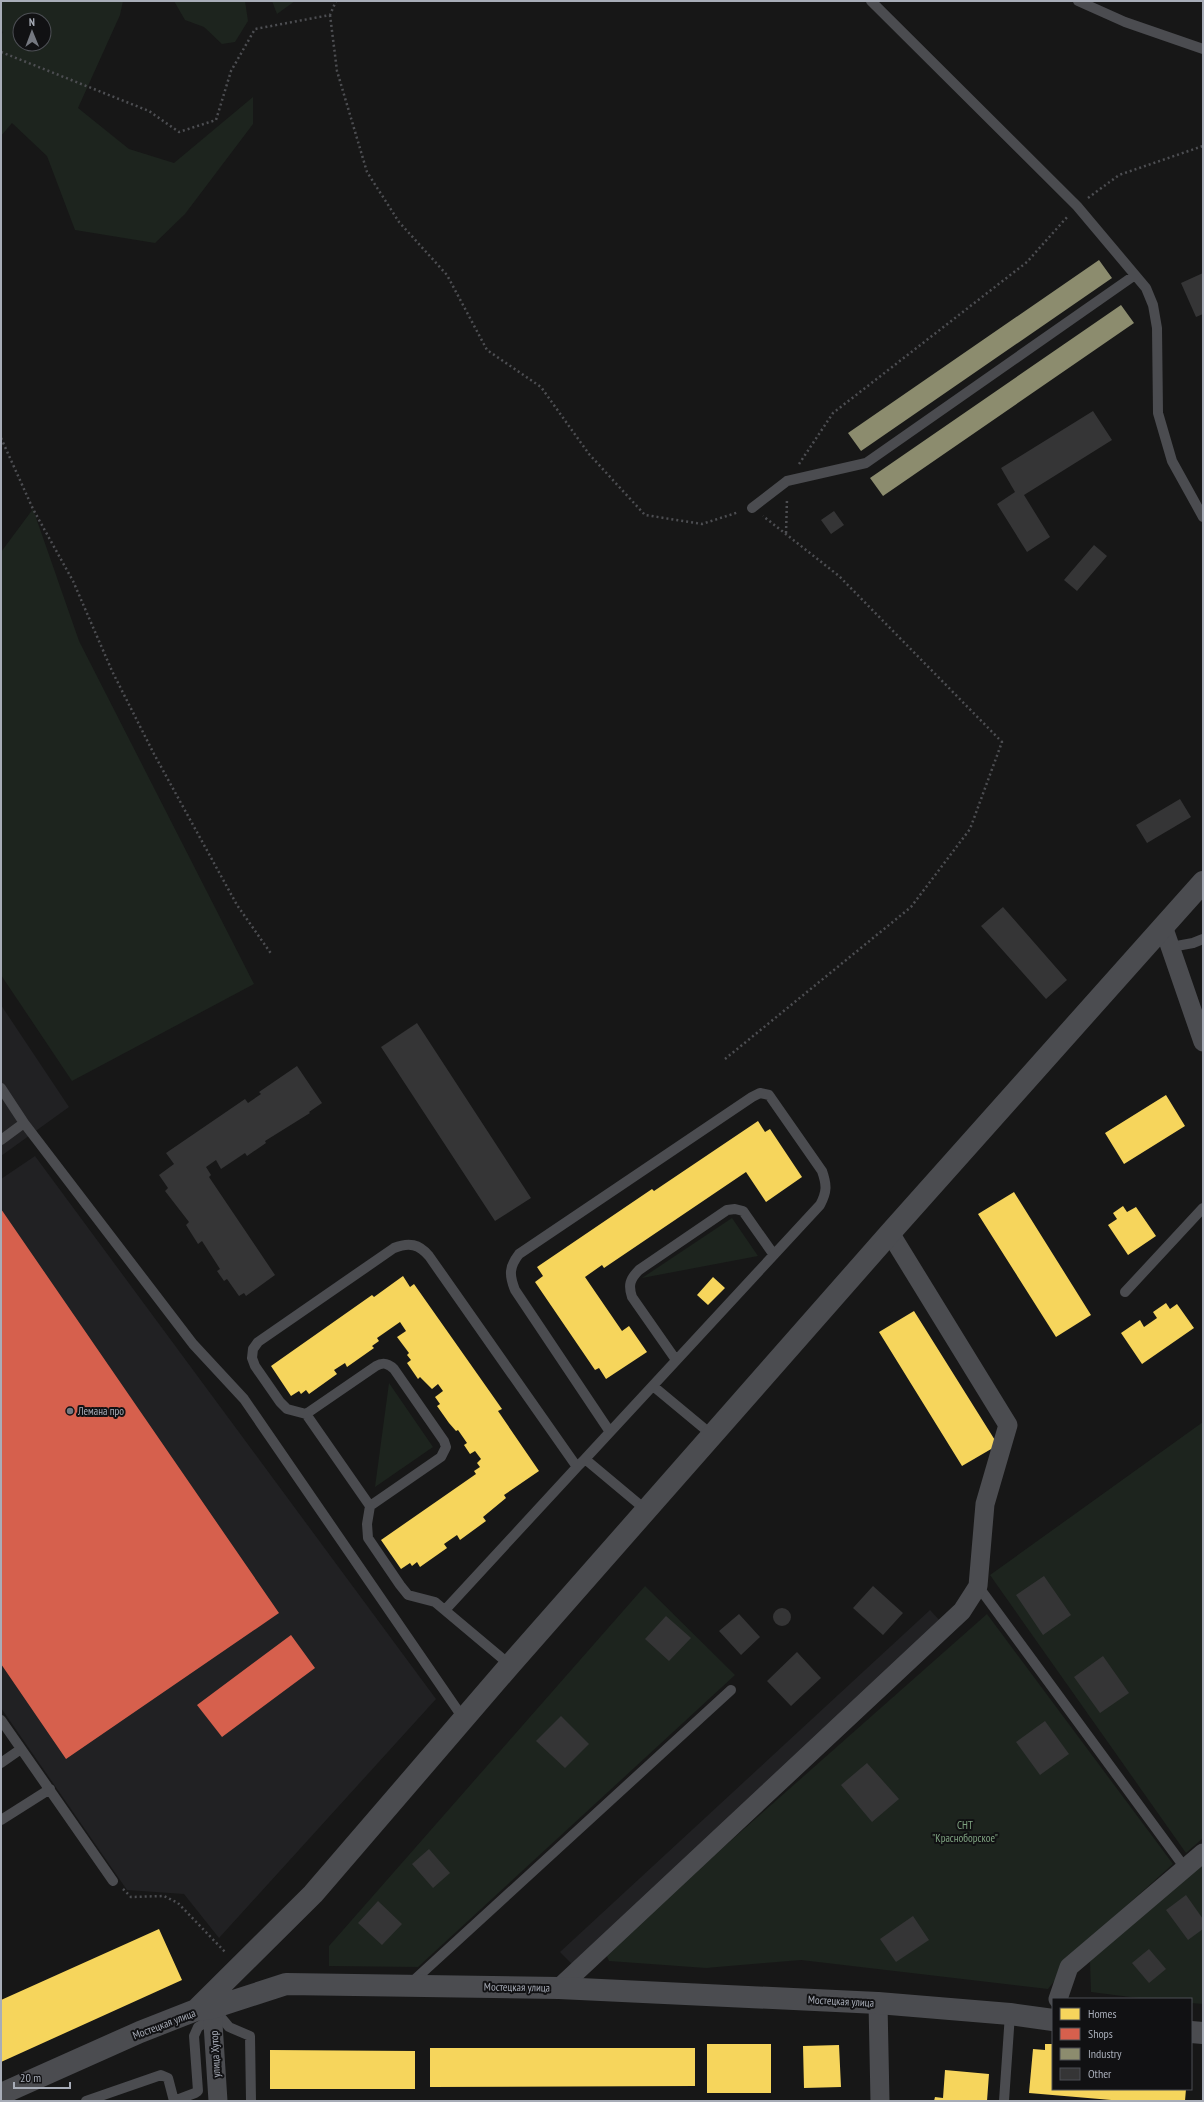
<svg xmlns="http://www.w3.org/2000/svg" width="1204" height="2102" font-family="'PT Sans Narrow',sans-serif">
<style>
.built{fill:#212123}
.green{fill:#1d241e;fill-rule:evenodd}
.homes{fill:#f6d55c}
.shops{fill:#d6604d}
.industry{fill:#8c8c6e}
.building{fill:#353536}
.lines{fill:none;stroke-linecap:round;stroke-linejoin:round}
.path{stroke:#4d4e52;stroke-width:2.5;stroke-dasharray:2 3;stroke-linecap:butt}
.service{stroke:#4b4c50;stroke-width:10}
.minor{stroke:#4b4c50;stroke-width:19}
.tertiary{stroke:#4b4c50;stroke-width:22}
.poi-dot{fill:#757880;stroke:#111113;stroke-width:1.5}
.labels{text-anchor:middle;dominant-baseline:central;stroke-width:4;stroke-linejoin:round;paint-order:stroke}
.poi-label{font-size:11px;fill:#a8adb8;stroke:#111113;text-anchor:start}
.park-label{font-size:11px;fill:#7fa381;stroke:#111113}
.street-label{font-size:11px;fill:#a8adb8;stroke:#111113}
</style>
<rect width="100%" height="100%" fill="#171717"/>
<path class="built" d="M 1,1005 L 69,1107 L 1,1156 Z
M 35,1156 L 436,1699 L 219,1938 L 184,1894 L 127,1890 L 1,1708 L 1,1179 Z
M 930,1610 L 942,1623 L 572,1964 L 560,1952 Z"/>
<path class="green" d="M 1,1 L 123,1 L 120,15 L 78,108 L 129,149 L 174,163 L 253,97 L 253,124 L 185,214 L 155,243 L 75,230 L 47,156 L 12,123 L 1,136 L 1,35 L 3,32 L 1,31 ZM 20,20 L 44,20 L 44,44 L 20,44 Z
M 174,1 L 245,1 L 248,21 L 235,42 L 222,44 L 204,27 L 185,20 Z
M 272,1 L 295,1 L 277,14 Z
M 33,509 L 79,641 L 254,984 L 72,1081 L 1,975 L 1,552 Z
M 732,1218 L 758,1256 L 642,1278 Z
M 389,1383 L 433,1447 L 375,1487 Z
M 1203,1422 L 1203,1838 L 1186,1853 L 990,1575 Z
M 645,1586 L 735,1675 L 418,1967 L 329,1966 L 329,1946 Z
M 987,1614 L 1173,1864 L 1085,1943 L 1048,1989 L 801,1960 L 706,1968 L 609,1961 L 605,1952 Z
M 1203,1861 L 1203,2004 L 1191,2003 L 1191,1999 L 1146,1999 L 1091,1992 L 1090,1961 Z"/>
<path class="homes" d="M 1166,1095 L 1185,1126 L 1124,1164 L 1105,1133 Z
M 758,1121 L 765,1132 L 770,1129 L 802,1177 L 766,1202 L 746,1172 L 604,1268 L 602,1265 L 585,1277 L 622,1331 L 629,1326 L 647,1352 L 606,1379 L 599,1368 L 595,1370 L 535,1282 L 543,1276 L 537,1267 L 652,1189 L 654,1191 Z
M 1014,1192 L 1091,1315 L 1056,1337 L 978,1214 Z
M 1123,1206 L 1127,1212 L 1136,1207 L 1156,1236 L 1128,1255 L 1108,1225 L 1117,1219 L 1113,1213 Z
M 403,1276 L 410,1287 L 414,1284 L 502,1409 L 498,1411 L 539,1471 L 504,1495 L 506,1498 L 483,1517 L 486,1521 L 460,1540 L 457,1535 L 444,1544 L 447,1548 L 420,1567 L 417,1562 L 412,1566 L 410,1563 L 401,1569 L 381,1540 L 476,1474 L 474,1471 L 480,1467 L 477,1463 L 481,1459 L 475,1451 L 470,1454 L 464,1445 L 467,1443 L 458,1430 L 456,1431 L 449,1423 L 437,1406 L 440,1404 L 435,1397 L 443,1391 L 438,1384 L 432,1389 L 420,1377 L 418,1379 L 407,1363 L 411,1360 L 407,1355 L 409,1353 L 397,1337 L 406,1331 L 400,1322 L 377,1338 L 379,1341 L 372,1346 L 374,1348 L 347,1367 L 345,1363 L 334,1370 L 337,1374 L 309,1394 L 306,1390 L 301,1394 L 299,1391 L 291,1396 L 271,1366 L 372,1295 L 374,1297 Z
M 713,1277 L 725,1288 L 708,1305 L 697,1295 Z
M 1166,1303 L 1170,1309 L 1177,1304 L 1194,1328 L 1142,1364 L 1121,1333 L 1140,1320 L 1144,1327 L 1157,1318 L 1153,1312 Z
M 914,1311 L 998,1445 L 962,1466 L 879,1332 Z
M 159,1929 L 182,1980 L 1,2062 L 1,2000 Z
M 707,2044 L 771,2044 L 771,2093 L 707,2093 Z
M 1045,2044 L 1053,2044 L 1053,2089 L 1186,2089 L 1185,2101 L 1123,2101 L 1029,2093 L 1033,2049 L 1045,2050 Z
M 839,2045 L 841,2087 L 804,2088 L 803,2046 Z
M 430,2048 L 695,2048 L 695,2086 L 430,2087 Z
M 270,2050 L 415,2051 L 415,2089 L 270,2089 Z
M 945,2070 L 989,2074 L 987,2101 L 934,2101 L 935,2097 L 943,2098 Z"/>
<path class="shops" d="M 1,1209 L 279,1613 L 66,1759 L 1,1664 Z
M 291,1635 L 315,1668 L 222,1737 L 197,1705 Z"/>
<path class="industry" d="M 1099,260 L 1112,278 L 861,451 L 848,433 Z
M 1121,305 L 1134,323 L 883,496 L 870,478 Z"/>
<path class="building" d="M 1203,273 L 1203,314 L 1196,317 L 1181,283 Z
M 1093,411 L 1112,440 L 1024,495 L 1050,537 L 1027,552 L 997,504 L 1015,492 L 1001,468 Z
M 834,511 L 844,525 L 831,534 L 821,520 Z
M 1094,545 L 1107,556 L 1077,591 L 1064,580 Z
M 1180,799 L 1191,817 L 1147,843 L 1136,825 Z
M 1003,907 L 1067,980 L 1046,999 L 981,926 Z
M 417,1023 L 531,1198 L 495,1221 L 381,1047 Z
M 297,1066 L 322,1103 L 309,1112 L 310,1113 L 265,1141 L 266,1143 L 247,1156 L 245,1153 L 221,1169 L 216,1160 L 206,1167 L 211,1175 L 209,1177 L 275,1275 L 246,1296 L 244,1293 L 239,1296 L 227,1279 L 224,1281 L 217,1271 L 220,1269 L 202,1241 L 198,1244 L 186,1225 L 189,1222 L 165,1191 L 168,1188 L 159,1175 L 174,1164 L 166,1153 L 245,1099 L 248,1103 L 261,1094 L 259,1092 Z
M 1044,1576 L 1071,1615 L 1043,1635 L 1016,1595 Z
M 873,1586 L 903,1613 L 883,1635 L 853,1608 Z
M773 1617a9 9 0 1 1 18 0a9 9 0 1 1-18 0Z
M 739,1614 L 760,1637 L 741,1655 L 719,1631 Z
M 666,1616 L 691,1638 L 669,1661 L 645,1639 Z
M 797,1652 L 821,1678 L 791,1706 L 767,1681 Z
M 1103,1656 L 1129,1693 L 1100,1713 L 1074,1677 Z
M 561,1716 L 589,1744 L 565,1768 L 536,1741 Z
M 1045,1721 L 1069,1754 L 1040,1775 L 1016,1742 Z
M 867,1763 L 899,1799 L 872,1822 L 841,1785 Z
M 429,1849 L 450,1873 L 433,1888 L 412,1864 Z
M 1186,1895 L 1203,1919 L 1203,1929 L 1188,1940 L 1166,1910 Z
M 378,1901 L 402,1924 L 382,1945 L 358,1923 Z
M 913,1916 L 929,1940 L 896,1962 L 880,1939 Z
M 1149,1949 L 1166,1969 L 1149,1983 L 1132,1963 Z"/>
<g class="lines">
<path class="path" d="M 330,15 L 337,71 L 367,172 L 399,222 L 447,275 L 487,350 L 541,387 L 589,454 L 645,515 L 702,524 L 739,512
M 1,52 L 149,111 L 179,132 L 216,120 L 231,71 L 255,29 L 330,15 L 336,1
M 1088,198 L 1119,175 L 1203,146
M 1,438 L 33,509 L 73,581 L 112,671 L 154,754 L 237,905 L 272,955
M 799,464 L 833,413 L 1027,262 L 1068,216
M 786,533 L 787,499
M 725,1059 L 911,907 L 970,829 L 1002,742 L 839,576 L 763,516
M 123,1889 L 131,1897 L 164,1896 L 178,1903 L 226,1953"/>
<path class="service" d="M 871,1 L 1077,206 L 1146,288 L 1153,305 L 1157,328 L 1158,413 L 1172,461 L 1203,517
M 1078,1 L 1125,22 L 1203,49
M 752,508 L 787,481 L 866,463 L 1135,275
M 1171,947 L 1193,943 L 1203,939
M 1,1088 L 24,1123 L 1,1140
M 24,1123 L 193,1344 L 244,1399 L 463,1718
M 1125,1292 L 1203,1208
M 676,1360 L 632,1297 C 628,1285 630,1279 639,1270 L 727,1210 L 735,1209 L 743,1211 L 774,1255
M 653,1386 L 712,1435
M 306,1414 L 376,1366 C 383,1362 388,1363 394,1369 L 444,1441 L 446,1447 L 441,1457 L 370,1506
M 585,1459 L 820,1205 C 827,1192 827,1185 822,1171 L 769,1095 L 760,1093 L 752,1097 L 519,1254 C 509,1267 509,1275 515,1290 L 610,1432
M 978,1586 L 1185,1868
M 445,1610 L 577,1467
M 510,1665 L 435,1602 L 408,1595 L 400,1585 L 368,1538 L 367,1524 L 370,1506 L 306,1414 L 287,1409 L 280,1402 L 255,1366 L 252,1358 L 253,1349 L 258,1342 L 394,1248 C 409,1242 419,1244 429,1256 L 577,1467 L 585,1459 L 646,1510
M 1,1720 L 113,1881
M 1,1763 L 21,1749
M 1,1820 L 50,1789
M 411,1983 L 731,1690
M 214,2009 L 229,2027 L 250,2036 L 251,2101
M 86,2101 L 161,2075 L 168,2078 L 174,2101
M 174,2101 L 195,2093 L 198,2091 L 194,2036 L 198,2027 L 213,2018
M 1004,2101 L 1010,2014"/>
<path class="minor" d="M 1163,926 L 1203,1042
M 559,1988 L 962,1611 L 978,1586 L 985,1504 L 1008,1425 L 890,1233
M 1058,1999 L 1069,1967 L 1203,1853
M 878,2003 L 880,2101
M 212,2008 L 218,2101"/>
<path class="tertiary" d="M 196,2010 L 313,1894 L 510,1665 L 890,1233 L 1203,882
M 1191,2032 L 1203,2033
M 1,2094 L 140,2032 L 196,2010 L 212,2008 L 286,1984 L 559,1988 L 878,2003 L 1010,2014 L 1053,2020"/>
</g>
<circle class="poi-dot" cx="70" cy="1411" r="4"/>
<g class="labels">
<g class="poi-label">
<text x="78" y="1411">Лемана про</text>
</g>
<g class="park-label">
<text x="965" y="1825">СНТ<tspan x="965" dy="13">"Красноборское"</tspan></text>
</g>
<g class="street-label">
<text transform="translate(517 1987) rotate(1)">Мостецкая улица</text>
<text transform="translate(841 2001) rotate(3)">Мостецкая улица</text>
<text transform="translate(164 2024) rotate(-21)">Мостецкая улица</text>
<text transform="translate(215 2054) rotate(-93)">улица Хутор</text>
</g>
</g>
<rect width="1204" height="2102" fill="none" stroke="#a8adb8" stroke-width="4"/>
<rect x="1052" y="1998" width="140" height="92" fill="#111113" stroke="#4d4f55"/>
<rect x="1060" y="2008" width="20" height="12" fill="#f6d55c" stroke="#4d4f55"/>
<text x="1088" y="2018" font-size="12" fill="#a8adb8">Homes</text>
<rect x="1060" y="2028" width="20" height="12" fill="#d6604d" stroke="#4d4f55"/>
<text x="1088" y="2038" font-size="12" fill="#a8adb8">Shops</text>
<rect x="1060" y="2048" width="20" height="12" fill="#8c8c6e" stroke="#4d4f55"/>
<text x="1088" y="2058" font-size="12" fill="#a8adb8">Industry</text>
<rect x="1060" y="2068" width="20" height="12" fill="#353536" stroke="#4d4f55"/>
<text x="1088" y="2078" font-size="12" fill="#a8adb8">Other</text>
<g transform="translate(32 32) rotate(359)"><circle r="19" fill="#111113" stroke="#4d4f55"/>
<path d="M0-3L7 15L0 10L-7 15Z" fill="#757880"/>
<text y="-6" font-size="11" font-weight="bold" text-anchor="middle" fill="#a8adb8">N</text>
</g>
<path d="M14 2082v6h56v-6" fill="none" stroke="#a8adb8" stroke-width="2"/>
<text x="20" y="2082" font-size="12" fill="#a8adb8" stroke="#111113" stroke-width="3" paint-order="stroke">20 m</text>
</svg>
